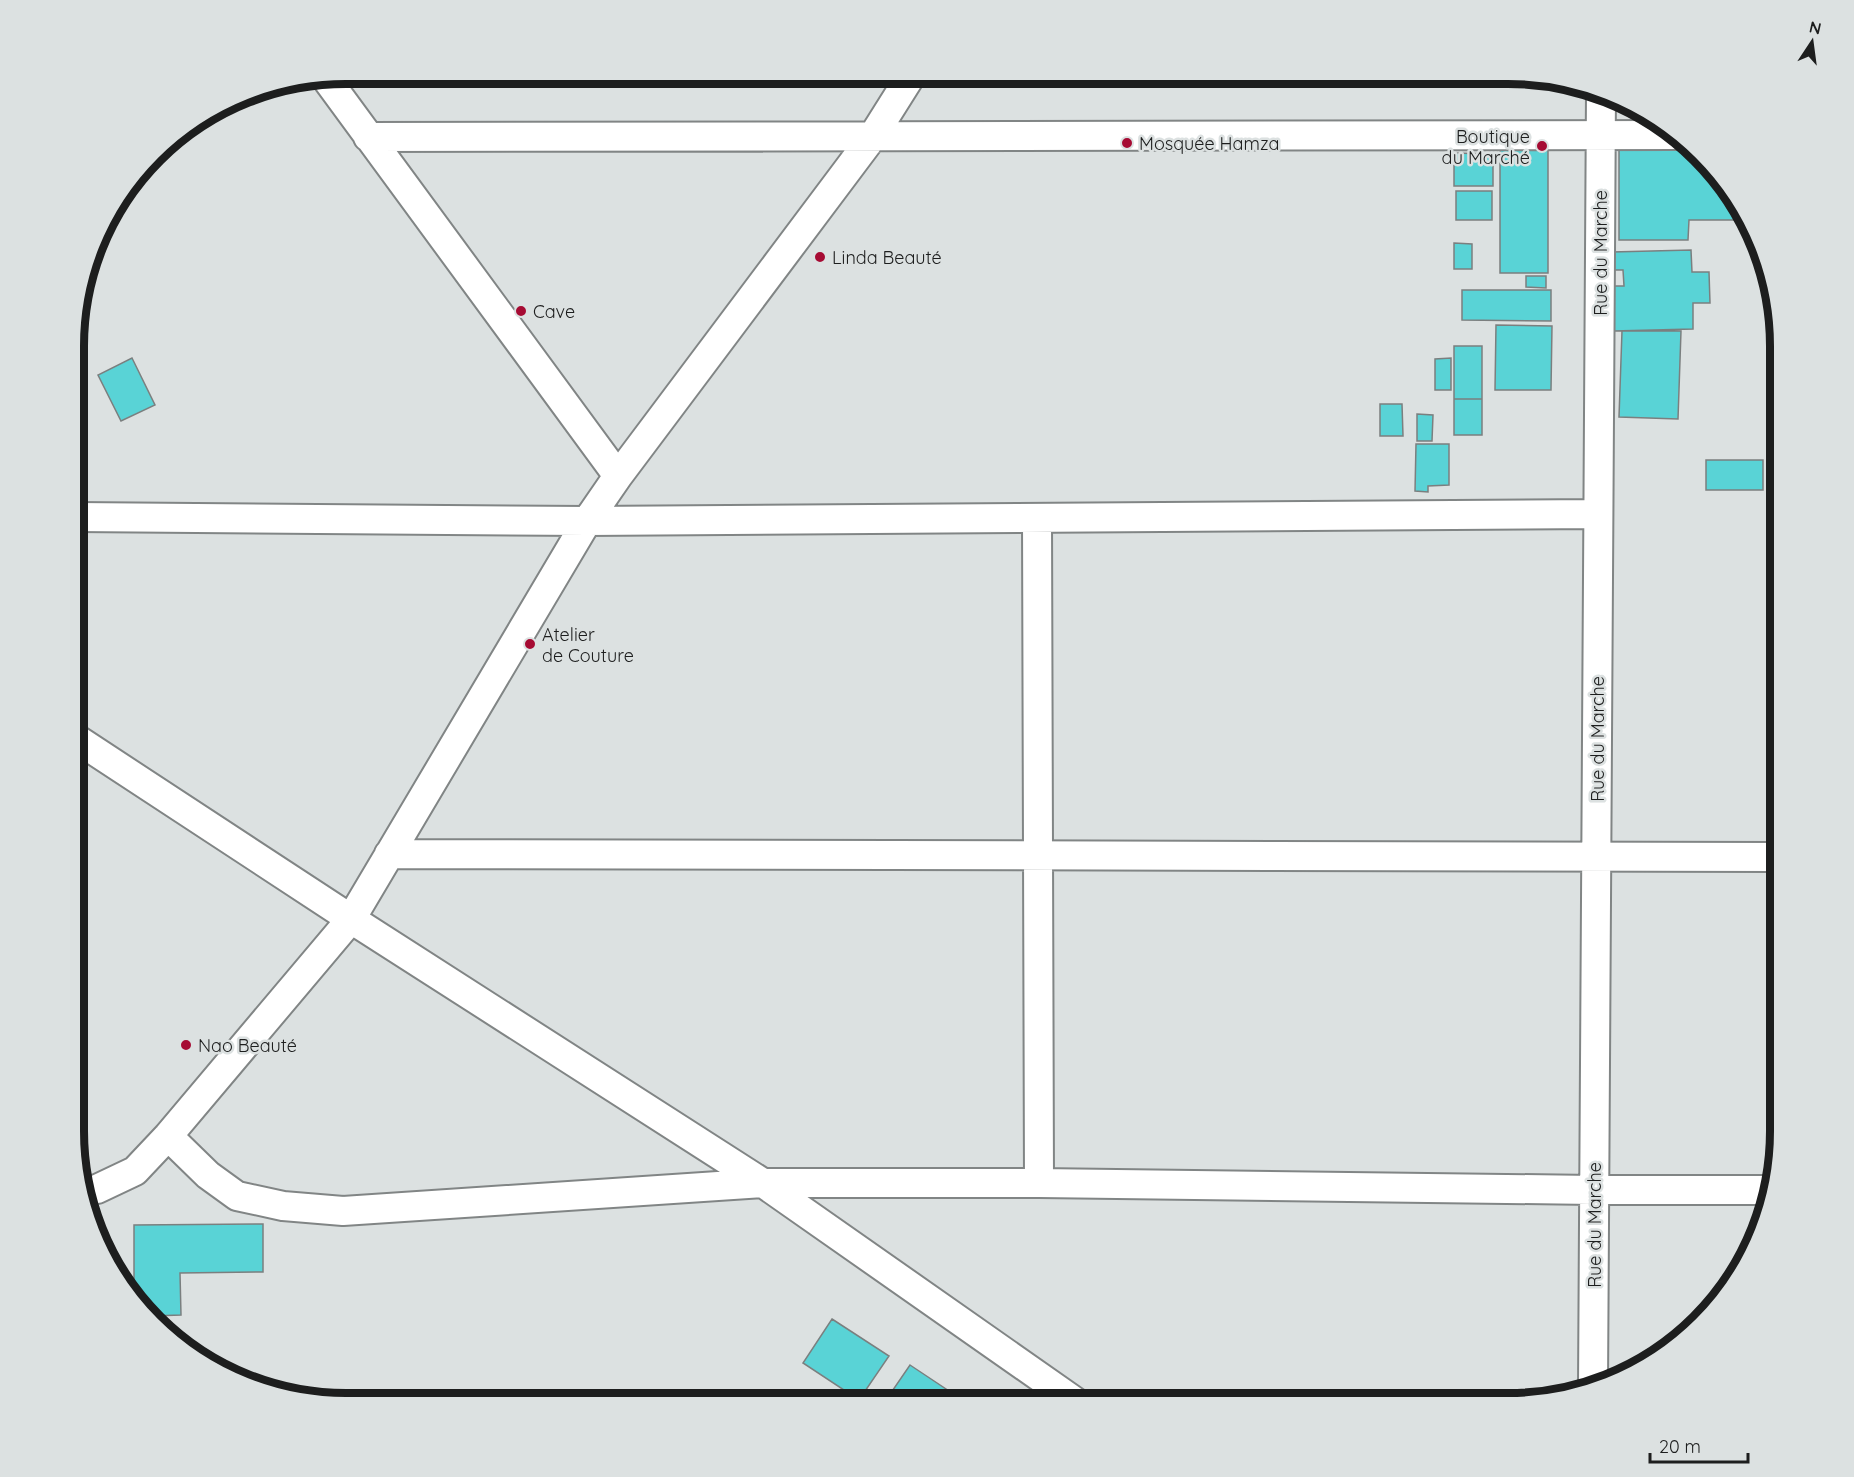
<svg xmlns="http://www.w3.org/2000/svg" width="1854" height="1477" font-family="Quicksand,sans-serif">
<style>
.building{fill:#59d3d6;stroke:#7b7f7f;stroke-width:1.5}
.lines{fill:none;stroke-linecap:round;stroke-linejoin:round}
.street-casing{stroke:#818585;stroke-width:32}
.street{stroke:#fff;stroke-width:28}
.poi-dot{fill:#a60b33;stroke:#dce1e1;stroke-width:2}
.labels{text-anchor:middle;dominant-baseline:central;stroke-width:5;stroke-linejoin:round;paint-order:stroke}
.poi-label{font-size:18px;fill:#1d1e1e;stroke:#dce1e1;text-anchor:start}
.street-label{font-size:18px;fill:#1d1e1e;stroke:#dce1e1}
.rim{fill:none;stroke:#1d1e1e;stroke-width:8}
</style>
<rect width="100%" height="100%" fill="#dce1e1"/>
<path class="building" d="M 1500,140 L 1548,140 L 1548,273 L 1500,273 Z
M 1619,142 L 1689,142 L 1744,220 L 1689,220 L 1688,240 L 1619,240 Z
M 1454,153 L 1493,154 L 1493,186 L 1454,186 Z
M 1456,191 L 1492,191 L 1492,220 L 1456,220 Z
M 1454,243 L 1472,244 L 1472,269 L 1454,269 Z
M 1691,250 L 1692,272 L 1709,272 L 1710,303 L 1693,303 L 1693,329 L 1613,331 L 1612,286 L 1624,286 L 1623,270 L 1612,270 L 1612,252 Z
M 1526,276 L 1546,276 L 1546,288 L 1526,287 Z
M 1462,290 L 1551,290 L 1551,321 L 1462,320 Z
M 1496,325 L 1552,326 L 1551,390 L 1495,390 Z
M 1622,331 L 1681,331 L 1678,419 L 1619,417 Z
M 1454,346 L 1482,346 L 1482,399 L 1454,399 Z
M 132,358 L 155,405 L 121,421 L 98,375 Z
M 1451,358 L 1451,390 L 1435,390 L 1435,359 Z
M 76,362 L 86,376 L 76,384 Z
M 1454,399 L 1482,399 L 1482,435 L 1454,435 Z
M 1380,404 L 1402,404 L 1403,436 L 1380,436 Z
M 1417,414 L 1433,415 L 1432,441 L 1417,441 Z
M 1416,444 L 1449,444 L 1449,485 L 1428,486 L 1428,492 L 1415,491 Z
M 1706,460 L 1763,460 L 1763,490 L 1706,490 Z
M 1775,653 L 1780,653 L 1780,765 L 1775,765 Z
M 263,1224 L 263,1272 L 180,1273 L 181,1315 L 151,1316 L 134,1295 L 134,1225 Z
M 832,1319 L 889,1356 L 859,1400 L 803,1363 Z
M 910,1365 L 967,1403 L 891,1403 L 886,1400 Z"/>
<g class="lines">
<defs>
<path id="street" d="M 325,77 L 618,476
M 368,137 L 1678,135
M 75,517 L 587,521 L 1598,514
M 1037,518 L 1039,1183
M 75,738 L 351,919 L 763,1183 L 1077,1403
M 389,854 L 1780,857
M 168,1136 L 208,1175 L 237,1196 L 283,1206 L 343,1211 L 763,1183 L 1039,1183 L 1594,1190 L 1770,1190
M 85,1191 L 97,1189 L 135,1171 L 168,1136 L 351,919 L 587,521 L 618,476 L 873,136 L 912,74
M 1593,1387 L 1601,92"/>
</defs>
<use href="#street" class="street-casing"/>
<use href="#street" class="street"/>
</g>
<g class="poi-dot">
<circle cx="1127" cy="143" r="6"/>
<circle cx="1542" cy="146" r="6"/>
<circle cx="820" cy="257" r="6"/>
<circle cx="521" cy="311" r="6"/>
<circle cx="530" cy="644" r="6"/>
<circle cx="186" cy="1045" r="6"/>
</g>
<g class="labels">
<g class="poi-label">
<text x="1530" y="136" text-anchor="end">Boutique<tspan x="1530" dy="21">du Marché</tspan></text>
<text x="1139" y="143">Mosquée Hamza</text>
<text x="832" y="257">Linda Beauté</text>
<text x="533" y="311">Cave</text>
<text x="542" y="634">Atelier<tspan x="542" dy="21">de Couture</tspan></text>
<text x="198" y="1045">Nao Beauté</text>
</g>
<g class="street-label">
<text transform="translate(1600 253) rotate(-90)">Rue du Marche</text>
<text transform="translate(1597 739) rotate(-90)">Rue du Marche</text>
<text transform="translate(1594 1225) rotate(-90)">Rue du Marche</text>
</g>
</g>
<path d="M0 0H1854V1477H0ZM346 84H1508A262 262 0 0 1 1770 346V1131A262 262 0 0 1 1508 1393H346A262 262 0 0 1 84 1131V346A262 262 0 0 1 346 84Z" fill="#dce1e1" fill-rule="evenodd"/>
<path class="rim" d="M346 84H1508A262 262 0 0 1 1770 346V1131A262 262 0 0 1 1508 1393H346A262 262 0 0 1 84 1131V346A262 262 0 0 1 346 84Z"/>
<g transform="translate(1812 42) rotate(13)" stroke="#dce1e1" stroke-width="4.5" paint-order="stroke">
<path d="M0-4.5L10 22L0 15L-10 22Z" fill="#1d1e1e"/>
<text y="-9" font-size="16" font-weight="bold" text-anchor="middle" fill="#1d1e1e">N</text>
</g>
<path d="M1650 1453v9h98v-9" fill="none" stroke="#1d1e1e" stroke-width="3"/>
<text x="1659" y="1453" font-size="18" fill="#1d1e1e" stroke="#dce1e1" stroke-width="4.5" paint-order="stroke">20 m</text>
</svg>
